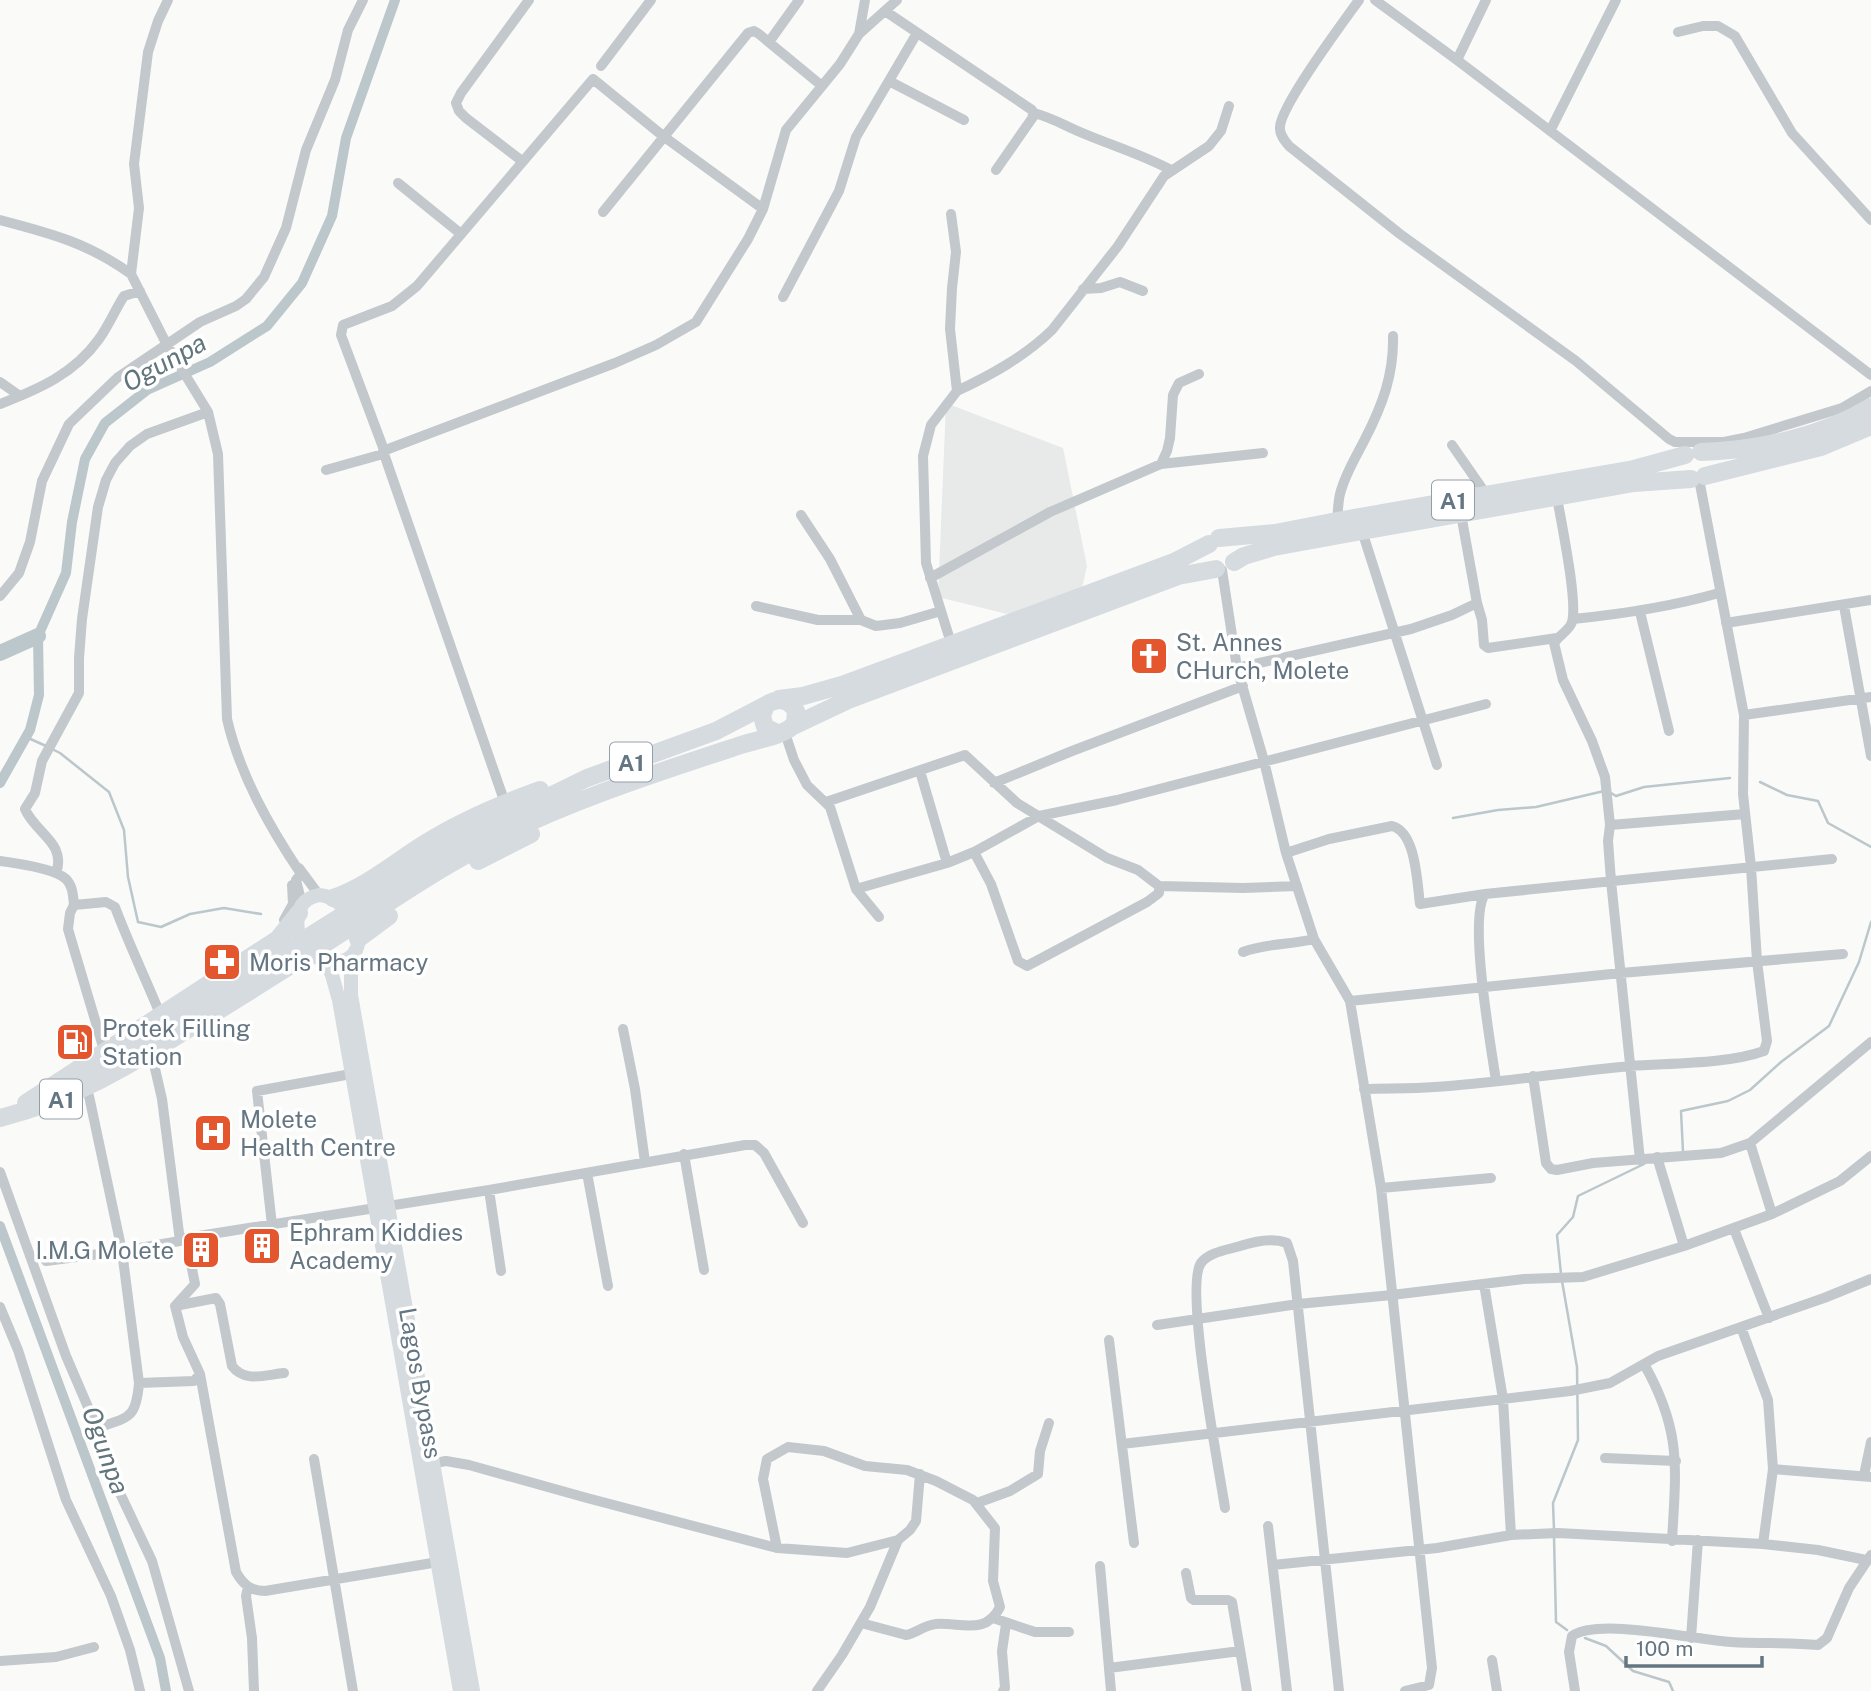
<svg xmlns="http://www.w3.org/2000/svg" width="1871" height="1691" font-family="'Public Sans',sans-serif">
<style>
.built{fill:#e8e9e9}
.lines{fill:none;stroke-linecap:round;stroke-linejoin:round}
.stream{stroke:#bbc7cb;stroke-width:2.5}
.canal{stroke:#bbc7cb;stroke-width:10}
.river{stroke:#bbc7cb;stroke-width:16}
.street{stroke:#c3c8cc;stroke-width:10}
.secondary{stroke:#d6dbdf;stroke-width:14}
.highway{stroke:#d6dbdf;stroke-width:18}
.labels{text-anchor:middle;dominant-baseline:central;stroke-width:7;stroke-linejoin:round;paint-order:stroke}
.shield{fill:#fff;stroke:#939fa8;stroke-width:2}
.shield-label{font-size:23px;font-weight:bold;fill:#657683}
.poi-label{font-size:24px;fill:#657683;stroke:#fff;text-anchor:start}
.street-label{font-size:24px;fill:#657683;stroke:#fff}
.water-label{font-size:26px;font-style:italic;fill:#60757c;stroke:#fff}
</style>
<rect width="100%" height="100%" fill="#fafaf8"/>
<path class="built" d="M 946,403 L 1063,448 L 1087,566 L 1082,588 L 1011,615 L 938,597 Z"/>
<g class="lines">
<path class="stream" d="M 26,737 L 46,746
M 52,749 L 60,753 L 109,792 L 124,830 L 128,877 L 138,922 L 161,927 L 190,914 L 224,908 L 261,914
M 1760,782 L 1787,795 L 1818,801 L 1828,823 L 1871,847
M 1611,793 L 1616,796 L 1644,787 L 1730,778
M 1453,818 L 1498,810 L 1536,807 L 1604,791
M 1683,1152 L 1681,1111 L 1728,1101 L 1750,1090 L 1781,1062 L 1829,1026 L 1859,962 L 1871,922
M 1561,1274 L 1557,1235 L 1573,1217 L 1578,1196 L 1644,1164
M 1554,1530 L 1553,1503 L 1578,1440 L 1577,1367 L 1562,1281
M 1554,1537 L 1556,1622 L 1567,1630
M 1585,1638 L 1606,1646 L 1633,1671 L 1669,1682 L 1673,1691"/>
<path class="canal" d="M 0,783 L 30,730 L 39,695 L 38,636 L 66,573 L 72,522 L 85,459 L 105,423 L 147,390 L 210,362 L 267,326 L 302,283 L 332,216 L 346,138 L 395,0
M 0,1226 L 160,1658 L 166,1691"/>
<path class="river" d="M 0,653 L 38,636"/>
<path class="street" d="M 168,0 L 158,21 L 148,52 L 134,164 L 139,208 L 131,274 L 167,345 L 208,412 L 218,454 L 227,719 C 240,775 269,826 301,874 L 296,880 L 302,904
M 1359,0 C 1344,21 1281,105 1280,127 C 1279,134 1285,141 1289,146 L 1400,234 L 1576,361 L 1669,439 L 1675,442 L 1724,442 L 1744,438 L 1842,408 L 1871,391
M 1375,0 L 1457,60 L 1871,375
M 885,11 L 1032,110 L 1033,117 L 996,170
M 1678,32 L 1703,26 L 1718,26 L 1735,36 L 1792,133 L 1871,220
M 859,34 L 897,0
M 769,42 L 799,0
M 1457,60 L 1486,0
M 601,66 L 651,0
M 889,81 L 964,120
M 1034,113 C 1050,117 1064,125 1080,132 C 1110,145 1141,154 1171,170
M 1550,131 L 1616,0
M 522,161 L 466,118 L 459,111 L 456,103 L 461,93 L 529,0
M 398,183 L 461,234
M 603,212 L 748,33 L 754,31 L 759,34 L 822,86
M 951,214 L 956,252 L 952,288 L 950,329 L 957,391 L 931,425 L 923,456 L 926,563 L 951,643
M 0,220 C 50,233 88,243 131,274
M 1083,289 L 1101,288 L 1120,282 L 1143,291
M 783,297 L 839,191 L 856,137 L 917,33
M 0,382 L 20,396
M 957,391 C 991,375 1024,357 1052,330 L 1118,246 L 1164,176 L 1209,146 L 1221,131 L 1229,106
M 0,404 C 39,389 74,374 99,339 C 109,325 115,310 124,296 L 140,291
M 1452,445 L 1486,494
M 384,450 L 341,335 L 343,325 L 392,306 L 417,286 L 593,79 L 663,136 L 763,209
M 1161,464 L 1167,451 L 1170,438 L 1173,395 L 1179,383 L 1199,374
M 326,470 L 383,454
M 1557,497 C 1561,522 1578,601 1572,622 C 1569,631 1559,635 1554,643 L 1563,680 L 1592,741 L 1605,777 L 1610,825 L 1608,841 L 1611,881 L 1640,1160
M 801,515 L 830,559 L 861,620
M 1337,521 C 1338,512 1338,502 1340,494 C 1345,474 1356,457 1365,439 C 1382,406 1394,375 1393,336
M 1362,531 L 1437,765
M 1222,570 L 1237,668 L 1264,761 L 1286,853 L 1314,939 L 1350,1001 L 1381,1188 L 1432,1668 L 1429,1685 L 1405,1691
M 930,578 L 1050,512 L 1161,464 L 1263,453
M 0,596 L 19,573 L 30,542 L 42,481 L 69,424 L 117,378 L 200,322 L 236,306 L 246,299 L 264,277 L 286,228 L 306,150 L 335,80 L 348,30 L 363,0
M 1477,603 L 1482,620 L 1484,645 L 1488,648 L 1557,638
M 756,606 L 818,620 L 861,620 L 876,626 L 900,623 L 941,611
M 1844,606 L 1871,756
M 1640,612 L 1669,731
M 1573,619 C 1623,614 1670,607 1719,593
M 1726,623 L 1871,600
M 1237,668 L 1411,629 L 1452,615 L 1477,603 L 1461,514
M 1744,715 L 1871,697
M 785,733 L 794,760 L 807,785 L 830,807 L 856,889 L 879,917
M 920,771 L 947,863
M 994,783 L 1072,751 L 1243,686
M 826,802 L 965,755 L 1017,803 L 1107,858 L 1138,870 L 1159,886 L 1243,888 L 1297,886
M 505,803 L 383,451 L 615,363 L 656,345 L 696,322 L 748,239 L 763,209 L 786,130 L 840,64 L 859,34 L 865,0
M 1610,825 L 1745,814
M 974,852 L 991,884 L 1018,961 L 1027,966 L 1147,902 L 1159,893 L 1159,886
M 1286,853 L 1329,839 L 1392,826 C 1416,832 1417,882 1420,904 L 1485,894
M 0,861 C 15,863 55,869 66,879 C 73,886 73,896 74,905
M 299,868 L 319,895
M 56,873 C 67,843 35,833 25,809 L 35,793 L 42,761 L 79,693 L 79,658 L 82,619 L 98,507 L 106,480 L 115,463 L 130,446 L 147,434 L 208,412
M 856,889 L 947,863 L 974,852 L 1039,816 L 1117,800 L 1486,704
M 284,920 L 293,904 L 292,885
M 1243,952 C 1266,943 1290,945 1314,939
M 1350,1001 L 1621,973 L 1843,954
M 623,1029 L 635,1089 L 645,1162
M 104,1050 L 68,929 L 70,913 L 74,905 L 106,902 L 115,907 C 128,942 144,975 158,1009
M 153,1060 L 162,1099 L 180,1241
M 1533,1076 L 1546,1163 L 1551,1169 L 1557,1170 L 1593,1163 L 1721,1153 L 1750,1143 L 1871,1042
M 1496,1081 C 1491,1046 1468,918 1485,894 L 1832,859
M 1364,1089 C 1387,1088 1411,1089 1434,1087 C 1500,1083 1565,1072 1631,1066 C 1671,1063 1728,1064 1764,1051 L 1767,1041 L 1757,961 L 1751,867 L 1743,794 L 1744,715 L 1699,479
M 89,1096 L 122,1251 L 139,1383 C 136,1419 129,1417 97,1428
M 1750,1143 L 1772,1214
M 684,1154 L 704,1270
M 1657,1157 L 1684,1246
M 0,1172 L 66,1356 L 97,1428 L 117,1487 L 152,1561 L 189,1691
M 587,1173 L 608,1286
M 1381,1188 L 1491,1178
M 489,1190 L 501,1271
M 272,1225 L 257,1091 L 351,1074
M 1734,1229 L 1769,1318
M 186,1238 L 195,1284 L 175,1306 L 183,1337 L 200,1374
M 46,1261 L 122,1251 L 180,1241 L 186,1238 L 489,1190 L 745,1145 L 755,1145 L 764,1153 L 803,1223
M 1484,1284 L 1503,1399 L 1511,1535
M 175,1306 L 216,1298 L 220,1304 L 232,1366 C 245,1383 265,1375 284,1373
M 0,1307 L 18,1350 L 66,1500 L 111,1596 L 130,1650 L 140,1691
M 1157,1325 L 1298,1304 L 1392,1295 L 1524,1279 L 1583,1277 L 1684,1246 L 1772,1214 L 1840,1181 L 1871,1156
M 1741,1327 L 1768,1400 L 1773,1469 L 1763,1544
M 1109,1340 L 1134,1543
M 1644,1364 C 1682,1431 1676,1467 1672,1541
M 139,1383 L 194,1381 L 200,1374 L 236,1572 C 243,1584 250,1591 265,1591 L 438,1562
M 1122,1444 L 1570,1391 L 1610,1383 L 1658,1356 L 1824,1298 L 1871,1279
M 1605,1458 L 1676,1461
M 314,1459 L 353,1691
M 435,1463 L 446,1461 L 469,1465 L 587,1498 L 777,1548 L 847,1553 L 898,1540
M 1773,1469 L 1871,1477
M 1864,1475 L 1871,1442
M 977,1503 L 1010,1491 L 1038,1474 L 1040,1451 L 1049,1423
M 1225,1508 C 1219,1469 1184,1287 1201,1263 C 1209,1252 1227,1250 1240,1246 C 1255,1241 1272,1237 1287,1243 L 1293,1261 L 1339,1691
M 1268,1526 L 1287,1691
M 777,1548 L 763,1479 L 767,1459 L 788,1447 L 824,1451 L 865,1466 L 907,1470 L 936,1481 L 973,1500 L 995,1528 L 993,1581 L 1000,1607 C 986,1636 960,1622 936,1624 C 924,1625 917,1633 906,1635 L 861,1623
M 1273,1565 L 1437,1548 L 1511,1535 L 1558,1533 L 1763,1544 L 1818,1550 L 1866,1560
M 1100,1566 L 1111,1691
M 1186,1573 L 1191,1598 L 1194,1600 L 1228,1600 L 1232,1602 L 1247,1691
M 248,1587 L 246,1596 L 252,1638 L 254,1691
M 993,1618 L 1035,1632 L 1069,1632
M 1691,1638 L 1698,1540
M 1492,1660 L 1497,1691
M 0,1661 L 56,1657 L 94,1647
M 1109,1668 L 1240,1651
M 817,1691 L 842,1655 L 870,1607 L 898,1540 L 910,1530 L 916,1521 L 920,1474
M 1003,1691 L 1005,1688 L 1002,1651 L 1006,1624
M 1575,1691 L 1569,1652 L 1572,1636 C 1599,1617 1696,1640 1731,1642 C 1760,1644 1789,1642 1818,1645 L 1827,1638 L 1849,1588 L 1871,1555"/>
<path class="secondary" d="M 319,895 C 332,896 342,904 349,915 C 388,977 289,977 298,916 C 300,903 307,898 319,895 Z
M 355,951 L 351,975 L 351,995 L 473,1691
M 326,962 L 332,975 L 339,1000 L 460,1691"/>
<path class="highway" d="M 1701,452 C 1758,450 1821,437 1871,407
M 1705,476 L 1821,447 L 1871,426
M 1219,538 L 1275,533 L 1337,521 L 1634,469 L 1685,455
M 1234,562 L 1244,556 L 1274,547 L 1362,531 L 1634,483 L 1691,479
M 779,699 L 803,696 L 842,685 L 1174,562 L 1209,544
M 793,726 L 848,700 L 1178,576 L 1216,569
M 478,861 L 531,834
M 333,898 C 368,886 395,862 426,843 C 461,821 501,804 540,790
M 358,939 L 389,916
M 53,1091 L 112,1061 L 416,869 L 497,822 L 587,778 L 716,731 L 766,705
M 26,1103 L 278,939 L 299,913
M 0,1118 C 77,1098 128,1066 195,1025 C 250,991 306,956 360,921 C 415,885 470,849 530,822 C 597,792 668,769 738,746 C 754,740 787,736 795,723 L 796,711 C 789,699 778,697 766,705 L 762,716 L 765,727 L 777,733"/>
</g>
<defs>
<symbol id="church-square" viewBox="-11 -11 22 22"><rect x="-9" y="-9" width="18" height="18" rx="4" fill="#e4572e" stroke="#fff"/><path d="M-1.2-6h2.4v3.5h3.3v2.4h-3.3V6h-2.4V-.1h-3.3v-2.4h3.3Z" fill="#fff"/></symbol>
<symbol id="pharmacy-square" viewBox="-11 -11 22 22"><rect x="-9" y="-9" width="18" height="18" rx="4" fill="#e4572e" stroke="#fff"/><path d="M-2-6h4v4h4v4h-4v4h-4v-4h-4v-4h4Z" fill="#fff"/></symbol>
<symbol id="fuel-square" viewBox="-11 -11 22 22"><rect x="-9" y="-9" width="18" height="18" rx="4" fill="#e4572e" stroke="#fff"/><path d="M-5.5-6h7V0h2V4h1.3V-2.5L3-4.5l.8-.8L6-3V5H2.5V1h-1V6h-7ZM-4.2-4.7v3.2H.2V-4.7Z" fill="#fff"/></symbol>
<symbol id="hospital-square" viewBox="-11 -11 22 22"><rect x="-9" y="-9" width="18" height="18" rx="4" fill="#e4572e" stroke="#fff"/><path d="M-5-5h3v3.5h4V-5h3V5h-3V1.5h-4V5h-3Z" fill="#fff"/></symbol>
<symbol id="building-square" viewBox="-11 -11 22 22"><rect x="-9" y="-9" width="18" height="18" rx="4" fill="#e4572e" stroke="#fff"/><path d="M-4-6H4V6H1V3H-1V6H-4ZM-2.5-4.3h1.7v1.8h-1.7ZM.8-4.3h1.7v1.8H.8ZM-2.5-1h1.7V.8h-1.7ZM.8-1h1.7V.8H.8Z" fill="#fff"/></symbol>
</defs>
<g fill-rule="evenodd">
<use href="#church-square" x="1127" y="634" width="44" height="44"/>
<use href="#pharmacy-square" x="200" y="940" width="44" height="44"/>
<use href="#fuel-square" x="53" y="1020" width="44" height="44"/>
<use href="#hospital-square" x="191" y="1111" width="44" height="44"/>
<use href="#building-square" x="240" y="1224" width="44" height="44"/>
<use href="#building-square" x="179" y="1228" width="44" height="44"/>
</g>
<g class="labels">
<g class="shield">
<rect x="1432" y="480.5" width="42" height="39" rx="5"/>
<rect x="610" y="742.5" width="42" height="39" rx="5"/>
<rect x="40" y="1079.5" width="42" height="39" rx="5"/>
</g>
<g class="shield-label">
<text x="1453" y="500">A1</text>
<text x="631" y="762">A1</text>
<text x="61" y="1099">A1</text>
</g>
<g class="poi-label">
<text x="1176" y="642">St. Annes<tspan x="1176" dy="28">CHurch, Molete</tspan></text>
<text x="249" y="962">Moris Pharmacy</text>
<text x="102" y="1028">Protek Filling<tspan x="102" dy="28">Station</tspan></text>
<text x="240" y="1119">Molete<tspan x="240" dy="28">Health Centre</tspan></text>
<text x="289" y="1232">Ephram Kiddies<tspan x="289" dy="28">Academy</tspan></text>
<text x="174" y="1250" text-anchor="end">I.M.G Molete</text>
</g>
<g class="street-label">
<text transform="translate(421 1383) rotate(80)">Lagos Bypass</text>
</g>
<g class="water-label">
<text transform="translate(164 362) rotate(-29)">Ogunpa</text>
<text transform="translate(106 1450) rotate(70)">Ogunpa</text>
</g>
</g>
<path d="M1626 1656v10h136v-10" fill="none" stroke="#657683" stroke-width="3.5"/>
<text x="1636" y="1656" font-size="21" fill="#657683" stroke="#ffffff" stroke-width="5" paint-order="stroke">100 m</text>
</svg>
